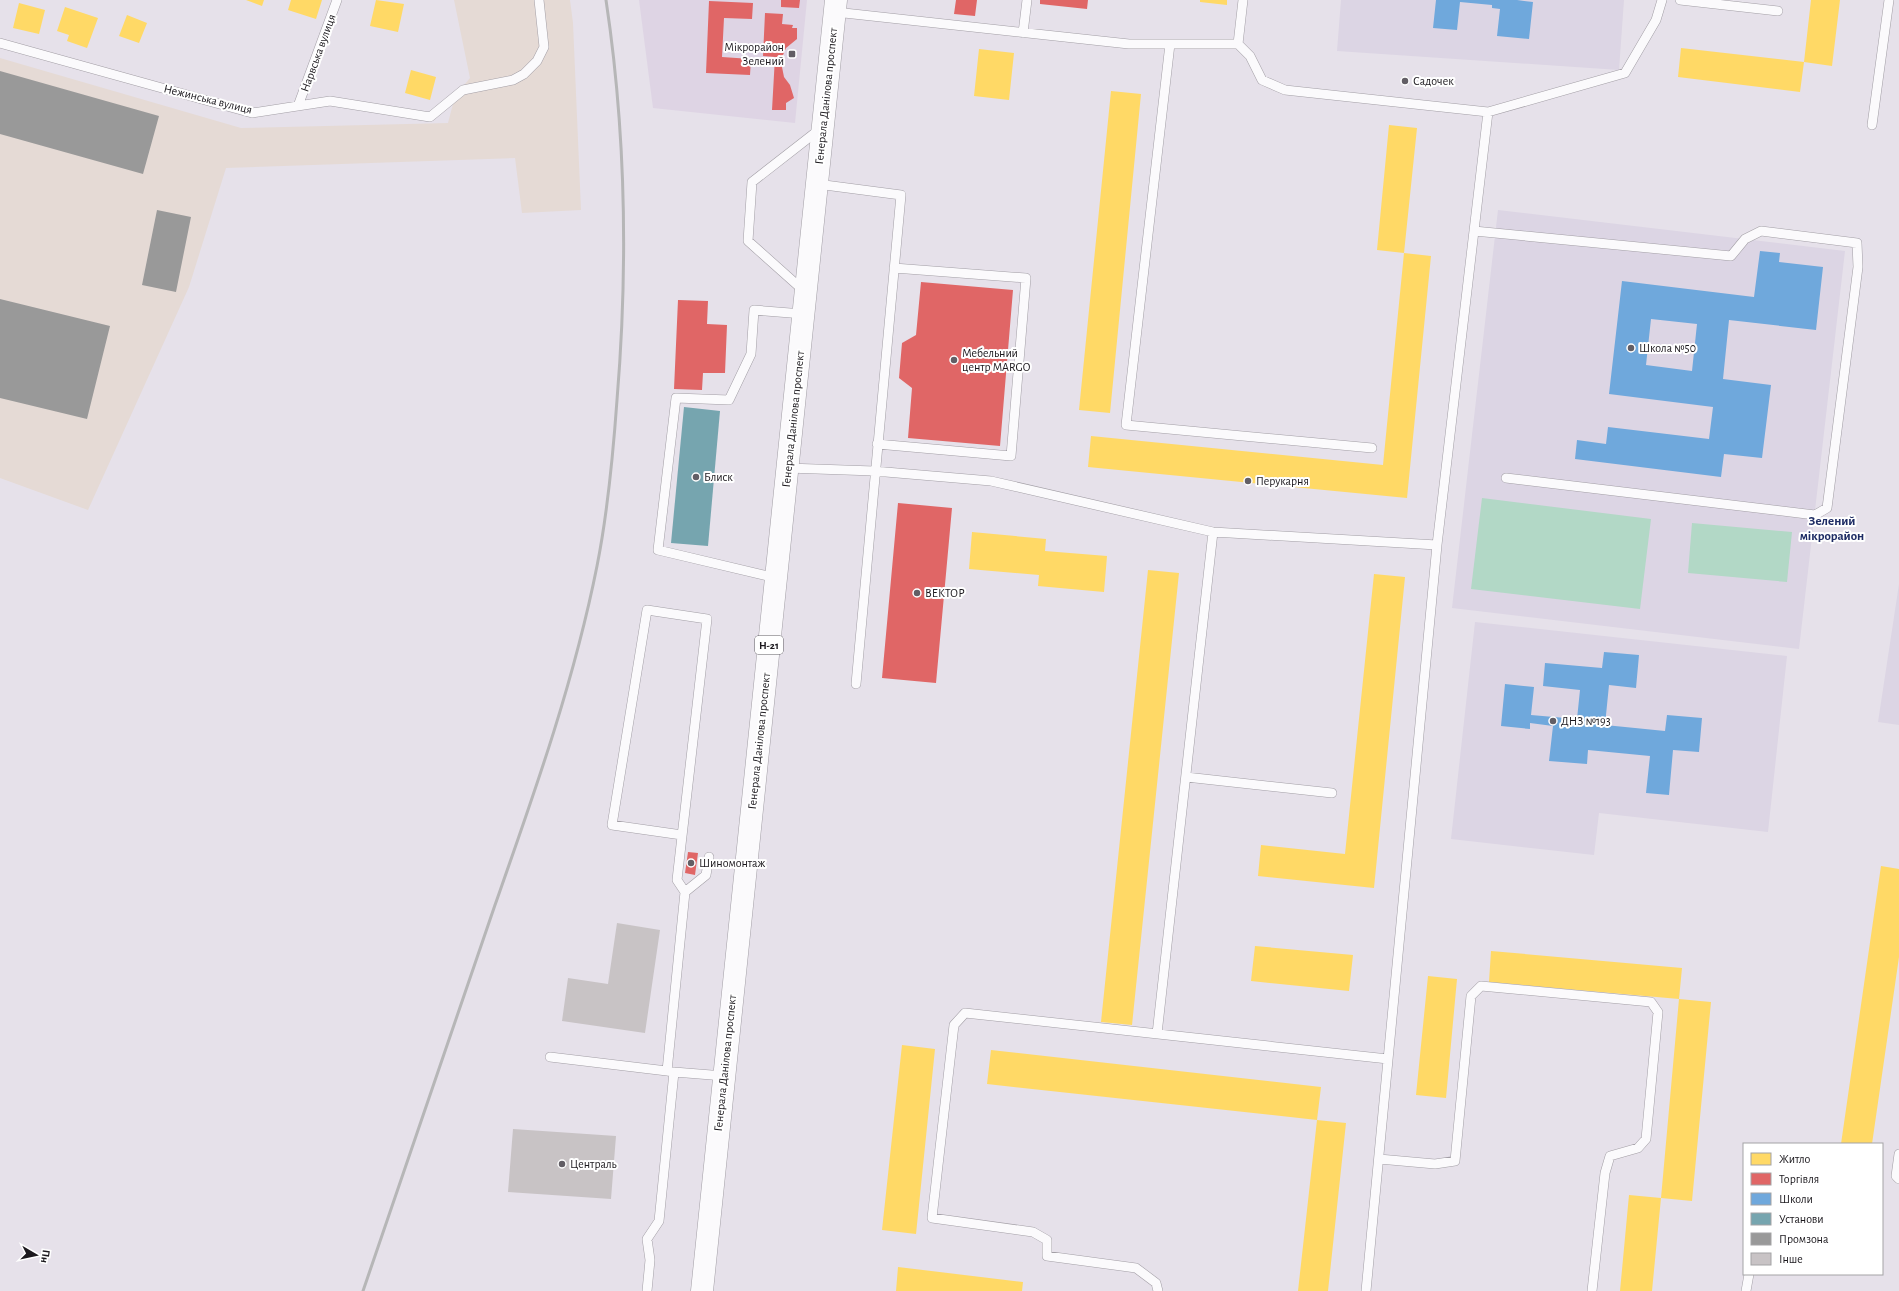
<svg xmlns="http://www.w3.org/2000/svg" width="1899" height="1291" font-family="'Alegreya Sans',sans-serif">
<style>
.built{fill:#ded4e4}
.industrial{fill:#e5dad5}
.education{fill:#dcd5e4}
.green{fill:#b2d8c6}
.homes{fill:#ffd966}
.shops{fill:#e06666}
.schools{fill:#6fa8dc;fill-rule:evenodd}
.public{fill:#76a5af}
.industry{fill:#999}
.building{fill:#c8c3c5}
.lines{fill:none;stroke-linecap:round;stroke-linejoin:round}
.lane-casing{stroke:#a29ea5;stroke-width:10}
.primary-casing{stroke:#a29ea5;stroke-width:23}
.lane{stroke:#fbfafc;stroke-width:9}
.primary{stroke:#fbfafc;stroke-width:22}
.rail{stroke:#b6b6b7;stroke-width:3}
.poi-dot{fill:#625e65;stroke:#fff;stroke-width:1.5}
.labels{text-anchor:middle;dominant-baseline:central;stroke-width:4;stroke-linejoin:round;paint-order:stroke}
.shield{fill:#fff;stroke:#5f5d61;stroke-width:1}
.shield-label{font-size:11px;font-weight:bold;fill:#1b181d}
.poi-label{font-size:12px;fill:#1b181d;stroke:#fff;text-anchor:start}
.street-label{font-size:12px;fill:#1b181d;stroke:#fff}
.neighbourhood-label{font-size:13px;font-weight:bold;fill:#1e2c64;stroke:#fff}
</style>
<rect width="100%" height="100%" fill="#e6e1ea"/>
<path class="built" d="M 639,0 L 807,0 L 795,123 L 653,108 Z"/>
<path class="industrial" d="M 454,0 L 570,0 L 573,23 L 581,210 L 522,213 L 515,158 L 226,168 L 189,287 L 88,510 L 0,478 L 0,58 L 241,128 L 448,123 L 455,96 L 470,78 Z"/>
<path class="education" d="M 1341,0 L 1624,0 L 1619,70 L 1337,51 Z
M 1498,210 L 1845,251 L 1799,649 L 1452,608 Z
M 1899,584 L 1899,725 L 1878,722 Z
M 1475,622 L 1787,656 L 1768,832 L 1599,813 L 1594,855 L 1451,839 Z"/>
<path class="green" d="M 1482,498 L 1651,519 L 1640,609 L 1471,589 Z
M 1692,523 L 1792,532 L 1787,582 L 1688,573 Z"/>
<path class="homes" d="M 246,0 L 264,0 L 262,6 Z
M 291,0 L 322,0 L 316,19 L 288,10 Z
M 376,0 L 404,4 L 398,32 L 370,26 Z
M 1200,0 L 1227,0 L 1227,5 L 1200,2 Z
M 1811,0 L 1840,0 L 1832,66 L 1804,62 Z
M 19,3 L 45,10 L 39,34 L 13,28 Z
M 65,7 L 98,18 L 87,48 L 67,41 L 69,35 L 57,31 Z
M 127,15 L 147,23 L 139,43 L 119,36 Z
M 1681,48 L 1804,62 L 1800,92 L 1678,77 Z
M 979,49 L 1014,53 L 1009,100 L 974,96 Z
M 411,70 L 436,77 L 430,100 L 405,93 Z
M 1111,91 L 1141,94 L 1110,413 L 1079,410 Z
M 1389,125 L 1417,128 L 1404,253 L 1377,250 Z
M 1404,253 L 1431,256 L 1407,498 L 1088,467 L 1091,436 L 1383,465 Z
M 972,532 L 1046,539 L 1045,551 L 1107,556 L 1104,592 L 1038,586 L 1039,575 L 969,569 Z
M 1148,570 L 1179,573 L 1132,1025 L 1101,1022 Z
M 1374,574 L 1405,577 L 1374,888 L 1258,876 L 1261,845 L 1345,854 Z
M 1881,866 L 1899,869 L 1899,957 L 1872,1144 L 1841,1144 Z
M 1255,946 L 1353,955 L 1349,991 L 1251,981 Z
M 1491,951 L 1682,968 L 1679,999 L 1489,982 Z
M 1428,976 L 1457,979 L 1446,1098 L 1416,1095 Z
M 1679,999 L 1711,1002 L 1692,1201 L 1661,1198 Z
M 902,1045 L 935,1049 L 916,1234 L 882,1230 Z
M 991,1050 L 1321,1087 L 1317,1120 L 987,1084 Z
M 1317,1120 L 1346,1123 L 1328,1291 L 1298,1291 Z
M 1629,1195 L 1661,1198 L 1652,1291 L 1620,1291 Z
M 898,1267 L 1023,1282 L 1022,1291 L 896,1291 Z"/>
<path class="shops" d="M 781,0 L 800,0 L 799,8 L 781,7 Z
M 956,0 L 977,0 L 975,16 L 954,14 Z
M 1040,0 L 1088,0 L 1087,9 L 1040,4 Z
M 709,1 L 753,3 L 752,19 L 724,18 L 722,57 L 751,59 L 750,75 L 706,73 Z
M 765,13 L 783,14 L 782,24 L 793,25 L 792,28 L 797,28 L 797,39 L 786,48 L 783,55 L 782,67 L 784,77 L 790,85 L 794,98 L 786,103 L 786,110 L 772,110 L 775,57 L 763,56 Z
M 921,282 L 1013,290 L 1000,446 L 908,438 L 912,388 L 899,378 L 902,343 L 916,335 Z
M 678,300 L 708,301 L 707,324 L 727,325 L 725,373 L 703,373 L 702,390 L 674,389 Z
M 898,503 L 952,508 L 936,683 L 882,678 Z
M 688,852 L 698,853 L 695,875 L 685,873 Z"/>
<path class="schools" d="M 1436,0 L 1517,0 L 1533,2 L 1529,39 L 1497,36 L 1500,9 L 1492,8 L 1492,5 L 1460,2 L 1457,30 L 1433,28 Z
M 1760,251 L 1780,253 L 1779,262 L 1823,267 L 1816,330 L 1729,320 L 1723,379 L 1771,385 L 1762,458 L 1724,454 L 1721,477 L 1575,459 L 1577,440 L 1606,444 L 1608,427 L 1709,439 L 1713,407 L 1609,394 L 1622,281 L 1754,297 ZM 1651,319 L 1697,324 L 1692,371 L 1646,365 Z
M 1604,652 L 1639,655 L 1636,688 L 1609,685 L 1605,725 L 1665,731 L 1667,715 L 1702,718 L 1699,752 L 1673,750 L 1669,795 L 1646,793 L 1650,756 L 1588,750 L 1587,764 L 1549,761 L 1553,726 L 1530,723 L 1530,729 L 1501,726 L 1505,684 L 1534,687 L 1531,715 L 1577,719 L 1580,690 L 1543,686 L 1545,663 L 1602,668 Z"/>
<path class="public" d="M 684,407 L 720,411 L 708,546 L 671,543 Z"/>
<path class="industry" d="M 0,71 L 159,116 L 143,174 L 0,134 Z
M 157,210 L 191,217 L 176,292 L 142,285 Z
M 0,299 L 110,326 L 87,419 L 0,398 Z"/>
<path class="building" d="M 617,923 L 660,930 L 645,1033 L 562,1021 L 568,978 L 608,984 Z
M 513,1129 L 616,1136 L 611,1199 L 508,1192 Z"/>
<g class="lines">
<defs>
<path id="lane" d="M 1680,0 L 1778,11
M 835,12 L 1129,44 L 1238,44 L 1250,56 L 1262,80 L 1285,90 L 1488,112 L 1625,73 L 1656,20 L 1662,0
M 1023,33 L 1027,0
M 0,43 L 252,113 L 330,101 L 430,117 L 463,90 L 513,80 L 524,74 L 537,61 L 544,47 L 539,0
M 1170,44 L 1126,425 L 1372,448
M 1238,44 L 1243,0
M 298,106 L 337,0
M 1872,125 L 1889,0
M 817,184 L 901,195 L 856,684
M 1474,231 L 1731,256 L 1745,239 L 1761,231 L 1857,243 L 1858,267 L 1827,508 L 1815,515 L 1506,478
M 804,291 L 748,241 L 752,182 L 820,129
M 877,444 L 1011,456 L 1026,278 L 894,268
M 787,468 L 874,471 L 991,481 L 1213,532 L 1437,545 L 1488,112
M 776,578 L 658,550 L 676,398 L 729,400 L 751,354 L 754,310 L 803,314
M 1186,777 L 1332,793
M 685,892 L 706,875 L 709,857
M 1157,1034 L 1213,532
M 550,1057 L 667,1071
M 674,1072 L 667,1071 L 685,892 L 677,880 L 678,871 L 707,619 L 647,610 L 612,825 L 682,835
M 1899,1154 L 1896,1176 L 1899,1179
M 1379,1159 L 1435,1164 L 1455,1161 L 1471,996 L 1481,986 L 1651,1002 L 1658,1012 L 1646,1139 L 1638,1148 L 1610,1156 L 1605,1173 L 1592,1291
M 647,1291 L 650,1260 L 647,1239 L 659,1221 L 674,1072 L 724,1076
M 1158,1291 L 1156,1283 L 1136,1268 L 1047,1256 L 1047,1240 L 1033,1232 L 932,1218 L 954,1025 L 965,1013 L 1388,1059
M 1366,1291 L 1437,545
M 1746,1291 L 1749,1274"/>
<path id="primary" d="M 702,1291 L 836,0"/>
</defs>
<use href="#lane" class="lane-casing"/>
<use href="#primary" class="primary-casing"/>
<use href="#lane" class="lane"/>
<use href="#primary" class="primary"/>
<path class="rail" d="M 363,1291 C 407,1162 451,1034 495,905 C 534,794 574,682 597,566 C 608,511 613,456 617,400 C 628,267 626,133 606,0"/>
</g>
<g class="poi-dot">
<rect x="788" y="50" width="8" height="8" rx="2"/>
<circle cx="1405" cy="81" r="4"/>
<circle cx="1631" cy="348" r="4"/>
<circle cx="954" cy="360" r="4"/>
<circle cx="696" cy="477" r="4"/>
<circle cx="1248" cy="481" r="4"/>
<circle cx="917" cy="593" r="4"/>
<circle cx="1553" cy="721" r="4"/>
<circle cx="691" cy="863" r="4"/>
<circle cx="562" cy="1164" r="4"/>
</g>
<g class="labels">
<rect class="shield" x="755" y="636" width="28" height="18" rx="3"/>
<g class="shield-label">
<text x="769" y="645">Н-21</text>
</g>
<g class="poi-label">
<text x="784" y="47" text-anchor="end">Мікрорайон<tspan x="784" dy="14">Зелений</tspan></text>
<text x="1413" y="81">Садочек</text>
<text x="1639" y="348">Школа №50</text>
<text x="962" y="353">Мебельний<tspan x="962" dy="14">центр MARGO</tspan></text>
<text x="704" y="477">Блиск</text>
<text x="1256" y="481">Перукарня</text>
<text x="925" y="593">ВЕКТОР</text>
<text x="1561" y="721">ДНЗ №193</text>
<text x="699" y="863">Шиномонтаж</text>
<text x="570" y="1164">Централь</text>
</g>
<g class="street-label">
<text transform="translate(318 53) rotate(-70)">Нарвська вулиця</text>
<text transform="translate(826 96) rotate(-84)">Генерала Данілова проспект</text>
<text transform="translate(208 99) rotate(14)">Нежинська вулиця</text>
<text transform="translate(793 419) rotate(-84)">Генерала Данілова проспект</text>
<text transform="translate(759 741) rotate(-84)">Генерала Данілова проспект</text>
<text transform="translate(725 1063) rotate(-84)">Генерала Данілова проспект</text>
</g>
<g class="neighbourhood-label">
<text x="1832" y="521">Зелений<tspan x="1832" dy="15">мікрорайон</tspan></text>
</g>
</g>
<rect x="1743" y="1143" width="140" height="132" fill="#ffffff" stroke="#a4a3a5"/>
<rect x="1751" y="1153" width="20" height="12" fill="#ffd966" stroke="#a4a3a5"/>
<text x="1779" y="1163" font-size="12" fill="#1b181d">Житло</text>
<rect x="1751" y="1173" width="20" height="12" fill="#e06666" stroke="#a4a3a5"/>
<text x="1779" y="1183" font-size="12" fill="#1b181d">Торгівля</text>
<rect x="1751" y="1193" width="20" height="12" fill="#6fa8dc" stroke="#a4a3a5"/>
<text x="1779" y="1203" font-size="12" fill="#1b181d">Школи</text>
<rect x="1751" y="1213" width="20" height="12" fill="#76a5af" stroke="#a4a3a5"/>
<text x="1779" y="1223" font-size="12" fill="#1b181d">Установи</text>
<rect x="1751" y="1233" width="20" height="12" fill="#999999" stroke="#a4a3a5"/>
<text x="1779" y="1243" font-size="12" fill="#1b181d">Промзона</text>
<rect x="1751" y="1253" width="20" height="12" fill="#c8c3c5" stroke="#a4a3a5"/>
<text x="1779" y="1263" font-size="12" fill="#1b181d">Інше</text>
<g transform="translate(36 1255) rotate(99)" stroke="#ffffff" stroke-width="3" paint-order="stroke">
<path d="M0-3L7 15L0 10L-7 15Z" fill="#1b181d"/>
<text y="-6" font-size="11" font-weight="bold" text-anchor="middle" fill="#1b181d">Пн</text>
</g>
</svg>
